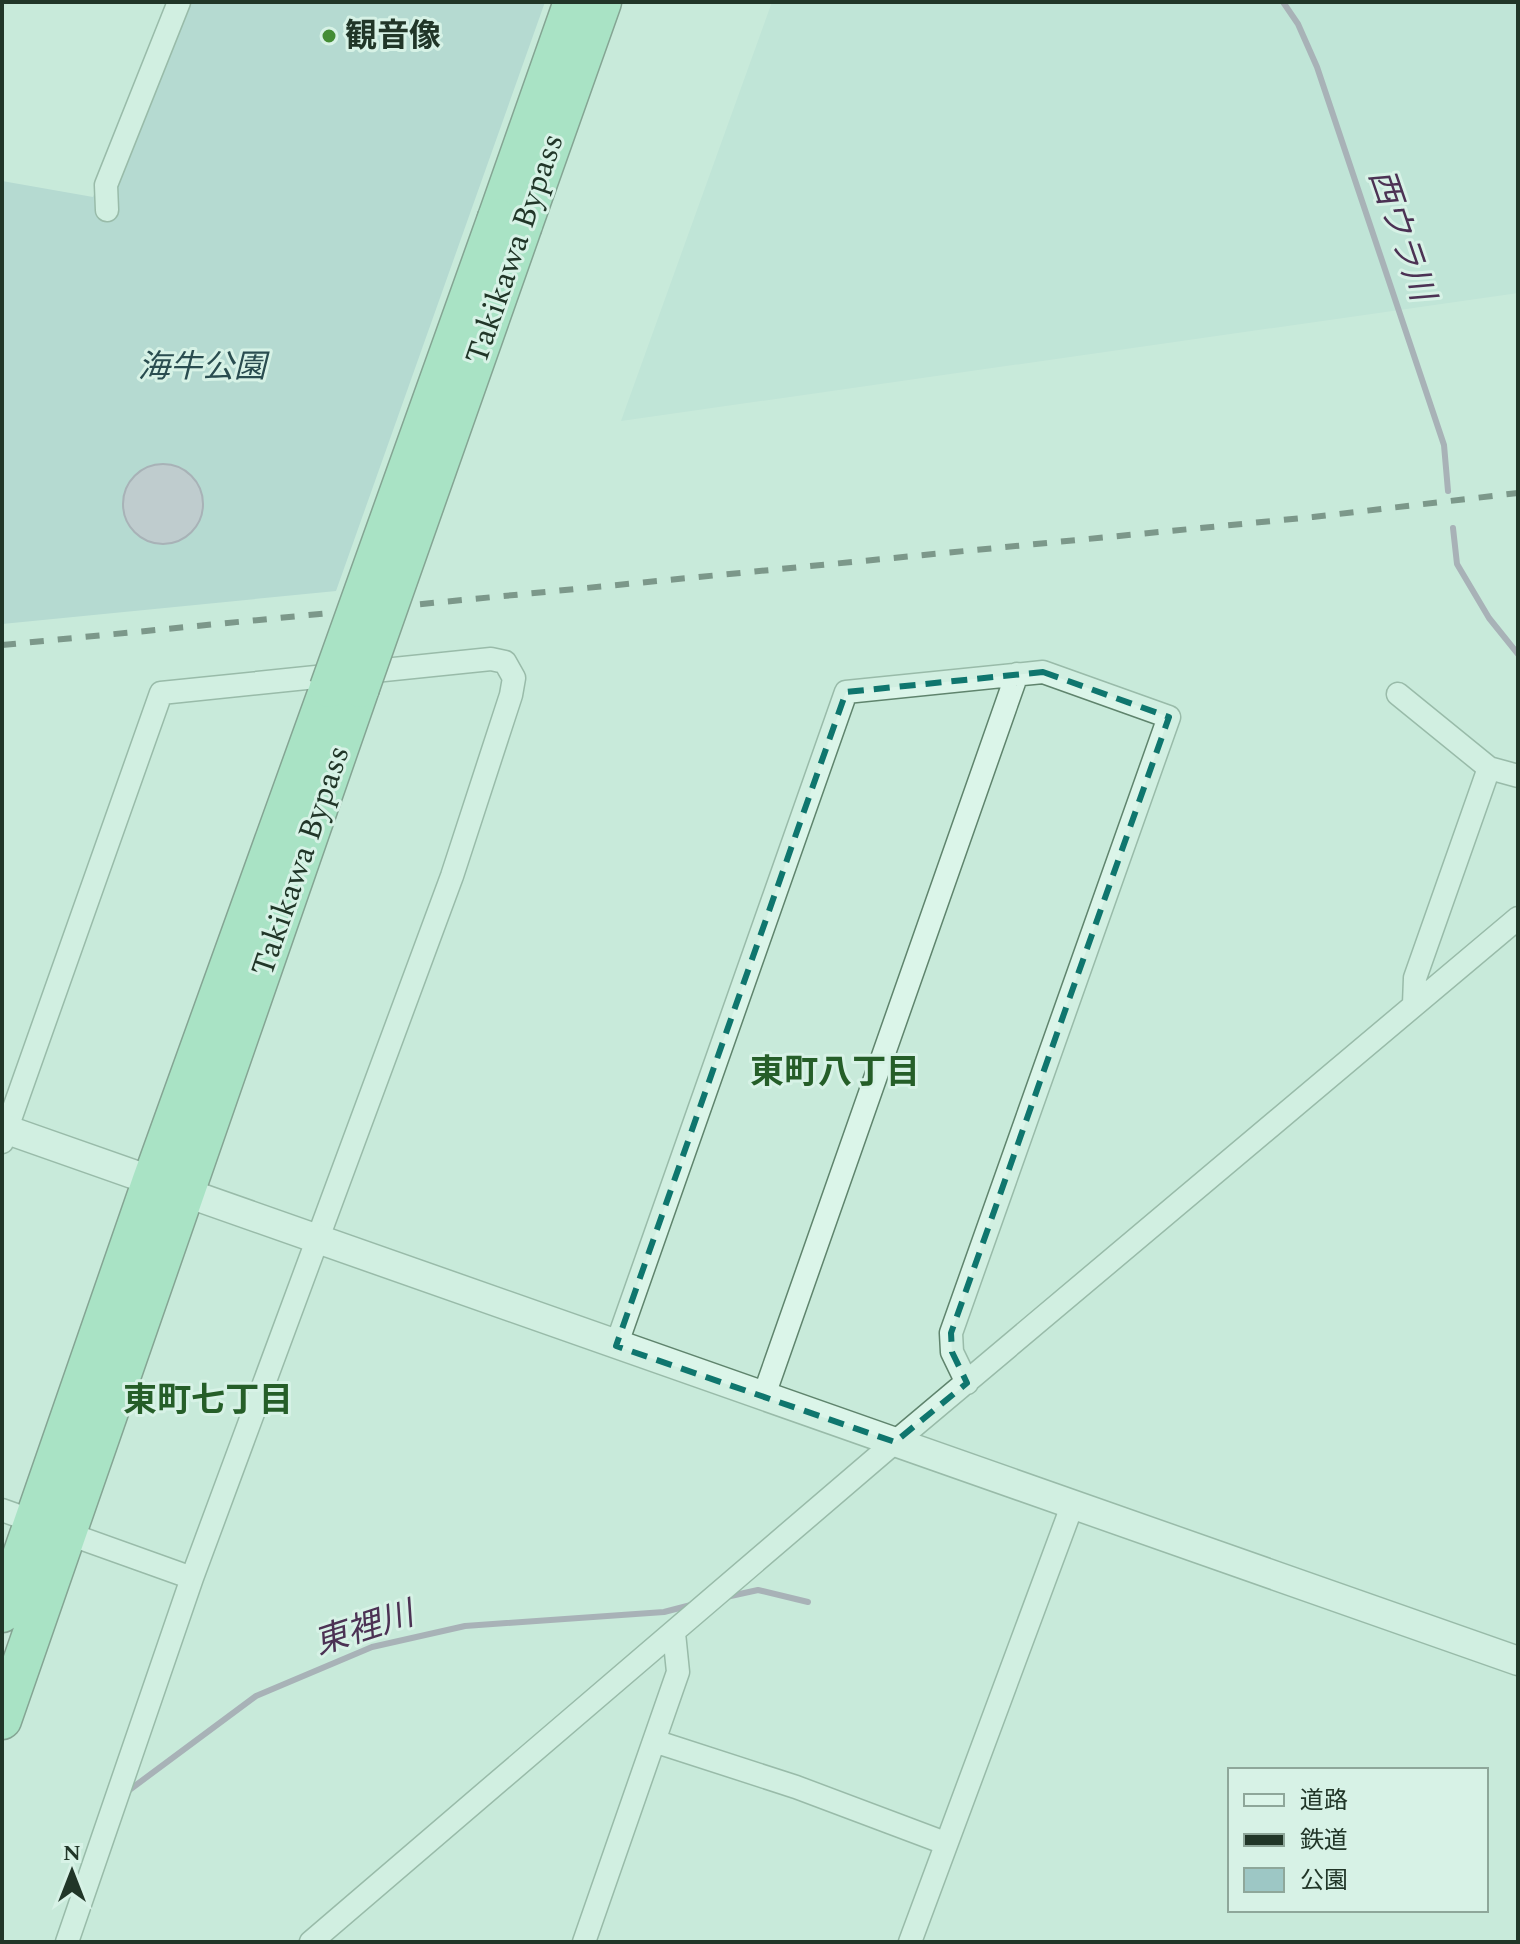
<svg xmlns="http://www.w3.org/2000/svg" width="1520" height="1944" font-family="Spectral,'Noto Sans JP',serif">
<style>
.farmland{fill:#b6dfd2}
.green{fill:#9dc7c5}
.water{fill:#b4a9be;stroke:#80708c;stroke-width:2}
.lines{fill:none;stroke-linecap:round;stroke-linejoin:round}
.stream{stroke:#80708c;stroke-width:6}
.minor-casing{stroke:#5f846d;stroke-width:25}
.tertiary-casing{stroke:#5f846d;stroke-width:31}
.trunk-casing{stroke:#32523c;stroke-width:41}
.minor{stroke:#dbf5e9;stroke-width:22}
.tertiary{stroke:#dbf5e9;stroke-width:28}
.trunk{stroke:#83dcab;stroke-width:38}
.rail{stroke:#213628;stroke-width:6;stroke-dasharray:14 14;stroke-linecap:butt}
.trunk-bridge-casing{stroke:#32523c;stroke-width:41;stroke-linecap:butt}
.trunk-bridge{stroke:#83dcab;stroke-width:38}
.marked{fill:none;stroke:#0f766e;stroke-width:6;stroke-dasharray:16 10;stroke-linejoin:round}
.poi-dot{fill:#448d35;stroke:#d7f2e6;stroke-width:3}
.labels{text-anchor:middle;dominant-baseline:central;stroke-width:6;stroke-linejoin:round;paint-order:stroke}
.poi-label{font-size:32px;font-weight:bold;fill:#213628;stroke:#d7f2e6;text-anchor:start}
.street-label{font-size:32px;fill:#213628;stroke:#d7f2e6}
.park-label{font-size:32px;font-style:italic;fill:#2a4d50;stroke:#d7f2e6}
.water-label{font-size:34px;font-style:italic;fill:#4c3254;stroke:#d7f2e6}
.neighbourhood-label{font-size:34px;font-weight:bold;fill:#255e28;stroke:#d7f2e6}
</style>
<rect width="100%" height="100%" fill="#c8eada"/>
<path class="farmland" d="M 772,2 L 1518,2 L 1518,293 L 621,421 Z"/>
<path class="green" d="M 170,2 L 545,2 L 336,591 L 2,624 L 2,181 L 93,197 Z"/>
<path class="water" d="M123 504a40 40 0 1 1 80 0a40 40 0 1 1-80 0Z"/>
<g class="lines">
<path class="stream" d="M 1283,2 L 1298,24 L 1317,67 L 1444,445 L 1448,491
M 1453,528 L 1457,564 L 1489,618 L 1518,654
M 726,1597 L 758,1590 L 808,1602
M 128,1791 L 256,1696 L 372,1647 L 465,1626 L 664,1612 L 691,1605"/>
<defs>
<path id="minor" d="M 107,210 L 106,185 L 179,2
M 1398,694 L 1489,768 L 1518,776
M 1414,1004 L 1415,978 L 1489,768
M 2,1142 L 161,693 L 491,659 L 505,662 L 514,678 L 511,695 L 452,876 L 192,1578 L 67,1942
M 616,1346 L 846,692 L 1043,672 L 1169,717 L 951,1333 L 952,1352 L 967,1383
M 763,1398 L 1017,674
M 2,1510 L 192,1578
M 654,1741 L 796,1787 L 945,1843
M 311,1942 L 895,1442 L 1518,918
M 584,1942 L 678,1672 L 674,1633
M 910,1942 L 1072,1506"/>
<path id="tertiary" d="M 2,1128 L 1518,1661"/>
<path id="trunk" d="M 497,218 L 573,2
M 523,225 L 602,2
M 2,1613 L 152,1180 L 329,688
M 2,1720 L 360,688"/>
</defs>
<use href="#minor" class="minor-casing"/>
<use href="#tertiary" class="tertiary-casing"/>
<use href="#trunk" class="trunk-casing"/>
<use href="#minor" class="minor"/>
<use href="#tertiary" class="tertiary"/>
<use href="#trunk" class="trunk"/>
<path class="rail" d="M 2,645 L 1313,517 L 1518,493"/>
<defs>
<path id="trunk-bridge" d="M 329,688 L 497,218
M 360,688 L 523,225"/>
</defs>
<use href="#trunk-bridge" class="trunk-bridge-casing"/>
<use href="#trunk-bridge" class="trunk-bridge"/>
</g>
<path d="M0 0H1520V1944H0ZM 1043,672 L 1169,717 L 951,1333 L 952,1352 L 967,1383 L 895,1442 L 616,1346 L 846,692 Z" fill="#c8eada" fill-opacity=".55" fill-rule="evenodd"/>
<path class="marked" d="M 1043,672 L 1169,717 L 951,1333 L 952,1352 L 967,1383 L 895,1442 L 616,1346 L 846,692 Z"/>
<circle class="poi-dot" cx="329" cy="36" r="8"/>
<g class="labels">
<g class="poi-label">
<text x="345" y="36">観音像</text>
</g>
<g class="street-label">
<text transform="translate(515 249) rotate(-71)">Takikawa Bypass</text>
<text transform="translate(301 861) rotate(-71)">Takikawa Bypass</text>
</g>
<g class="park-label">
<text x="202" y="367">海牛公園</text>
</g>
<g class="water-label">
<text transform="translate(1401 235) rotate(71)">西ウラ川</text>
<text transform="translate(364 1629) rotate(-18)">東裡川</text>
</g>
<g class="neighbourhood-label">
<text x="835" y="1073">東町八丁目</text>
<text x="208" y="1401">東町七丁目</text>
</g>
</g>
<rect width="1520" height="1944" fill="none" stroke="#213628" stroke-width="8"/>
<rect x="1228" y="1768" width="260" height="144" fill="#d7f2e6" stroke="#8ea79a" stroke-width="2"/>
<rect x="1244" y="1794" width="40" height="12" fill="#dbf5e9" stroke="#8ea79a" stroke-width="2"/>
<text x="1300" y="1808" font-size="24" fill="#213628">道路</text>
<rect x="1244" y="1834" width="40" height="12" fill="#213628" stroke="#8ea79a" stroke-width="2"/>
<text x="1300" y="1848" font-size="24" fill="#213628">鉄道</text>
<rect x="1244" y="1868" width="40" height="24" fill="#9dc7c5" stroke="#8ea79a" stroke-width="2"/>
<text x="1300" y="1888" font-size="24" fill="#213628">公園</text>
<g transform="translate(72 1872)" stroke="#d7f2e6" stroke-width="6" paint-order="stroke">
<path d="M0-6L14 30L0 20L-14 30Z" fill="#213628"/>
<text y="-12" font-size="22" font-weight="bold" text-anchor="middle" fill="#213628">N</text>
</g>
</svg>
